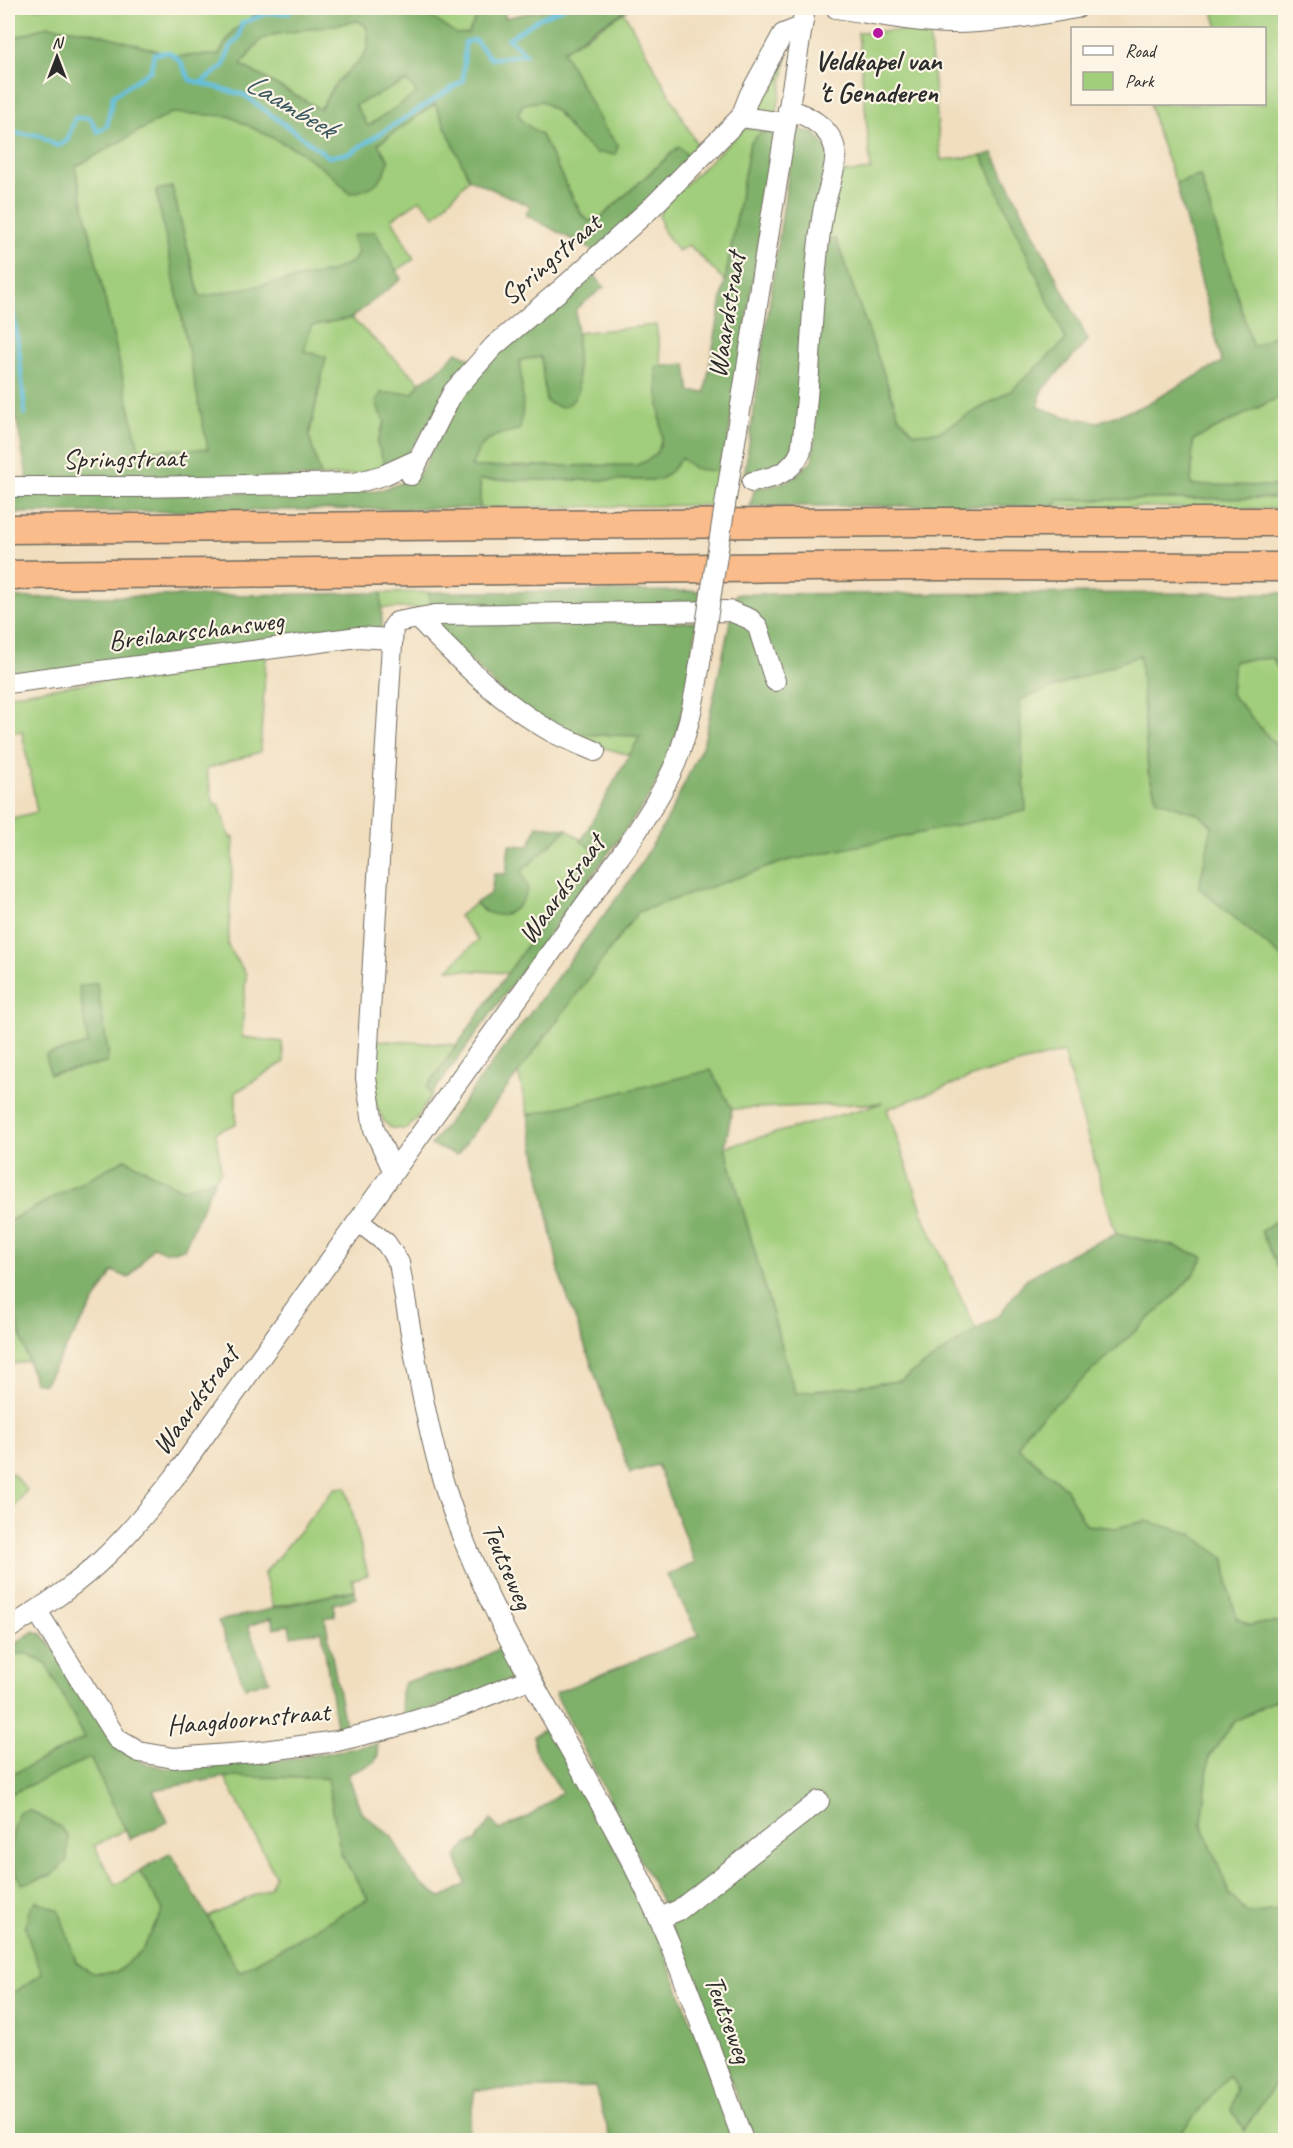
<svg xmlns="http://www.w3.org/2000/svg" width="1293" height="2148" font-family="Caveat,sans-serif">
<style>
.green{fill:#a1ce7b;stroke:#667c53;stroke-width:1.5;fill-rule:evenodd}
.forest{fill:#80b16b;stroke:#566e4b;stroke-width:1.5;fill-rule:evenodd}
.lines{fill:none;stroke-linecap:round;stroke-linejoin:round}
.stream{stroke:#5fbddd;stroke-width:4.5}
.minor-casing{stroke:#706a5f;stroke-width:22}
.highway-casing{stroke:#706a5f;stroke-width:31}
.minor{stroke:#fff;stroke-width:20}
.highway{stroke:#fabc8b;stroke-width:28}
.minor-bridge-casing{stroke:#706a5f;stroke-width:22;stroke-linecap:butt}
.minor-bridge{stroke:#fff;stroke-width:20}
.poi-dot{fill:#b5179e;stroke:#fcf5e5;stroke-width:2}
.labels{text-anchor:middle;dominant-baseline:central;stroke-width:4.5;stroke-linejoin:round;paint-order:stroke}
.poi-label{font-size:28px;font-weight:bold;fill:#2b2b2b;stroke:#fcf5e5}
.street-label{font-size:28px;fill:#2b2b2b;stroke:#fcf5e5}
.water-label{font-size:30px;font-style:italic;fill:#3b5760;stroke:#fcf5e5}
</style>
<rect width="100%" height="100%" fill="#fcf5e5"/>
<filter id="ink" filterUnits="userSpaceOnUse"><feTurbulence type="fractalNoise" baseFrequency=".0167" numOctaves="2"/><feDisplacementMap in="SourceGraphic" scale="12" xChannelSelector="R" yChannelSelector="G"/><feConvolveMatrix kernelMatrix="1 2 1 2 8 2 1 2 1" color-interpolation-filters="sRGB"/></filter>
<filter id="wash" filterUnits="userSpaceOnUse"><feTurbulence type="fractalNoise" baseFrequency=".008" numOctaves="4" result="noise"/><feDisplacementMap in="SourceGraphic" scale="24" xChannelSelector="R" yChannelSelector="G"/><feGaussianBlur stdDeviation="1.35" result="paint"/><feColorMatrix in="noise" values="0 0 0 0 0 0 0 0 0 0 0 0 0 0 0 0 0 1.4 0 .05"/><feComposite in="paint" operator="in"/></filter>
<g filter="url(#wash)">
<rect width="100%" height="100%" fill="#f1debf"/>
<path class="green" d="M 8,8 L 264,8 L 233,31 L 218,55 L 175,56 L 92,32 L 48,26 L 8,40 Z
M 418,8 L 482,8 L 468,34 L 456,34 Z
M 1212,8 L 1285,8 L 1285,330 L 1253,348 L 1200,176 L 1176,183 L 1157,132 L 1150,104 L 1264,104 L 1264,28 L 1218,28 Z
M 624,12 L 700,150 L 692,160 L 678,147 L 599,219 L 589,221 L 581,213 L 541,135 L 523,122 L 518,114 L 523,104 L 542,101 L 558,113 L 575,135 L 618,145 L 604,128 L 563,51 Z
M 358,21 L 366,26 C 376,54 355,63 338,81 C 331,89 326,100 320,110 L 241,65 L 260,40 L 272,35 Z
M 929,30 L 941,160 L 982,156 L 1067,340 L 1012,390 L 939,432 L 914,433 L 899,417 L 836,239 L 826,240 L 838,173 L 871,170 L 858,32 Z
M 782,52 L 787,57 L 776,117 L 756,111 L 753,104 Z
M 407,80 L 418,93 L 368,127 L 355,105 Z
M 435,104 L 469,179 L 435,216 L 420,200 L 392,219 L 414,259 L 396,271 L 375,232 L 358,252 L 354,261 L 331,272 L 200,297 L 172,187 L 156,190 L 209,450 L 139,451 L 75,167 L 171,112 L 229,116 L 299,151 L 333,176 L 349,193 C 373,190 379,183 389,161 L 378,144 Z
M 747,128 L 776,132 L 750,143 L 725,281 L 689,245 L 678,251 L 663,230 L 659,215 L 667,202 L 740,132 Z
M 351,318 L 420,382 L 413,393 L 400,394 L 380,413 L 385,422 L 380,433 L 386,468 L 372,473 L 321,477 L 309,436 L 326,357 L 304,351 L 311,325 Z
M 656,325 L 662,366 L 656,368 L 662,437 C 659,455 652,459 637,465 L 471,467 L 477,449 L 499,433 L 521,402 L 520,360 L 541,357 L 546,401 L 578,391 L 577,333 Z
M 1285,394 L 1285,486 L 1191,485 L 1193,440 Z
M 681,458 L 723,472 L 718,505 L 480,508 L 480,480 L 659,480 L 672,470 Z
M 1286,498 L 1285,509 L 1056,506 L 1057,500 Z
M 429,592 L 430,608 L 381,608 L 381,593 Z
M 1141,654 L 1148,771 L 1157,800 L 1200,815 L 1212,826 L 1199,888 L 1285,960 L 1285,1215 L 1261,1231 L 1285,1282 L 1285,1621 L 1250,1625 L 1237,1619 L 1229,1590 L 1225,1559 L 1146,1521 L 1115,1528 L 1086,1525 L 1065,1488 L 1018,1447 L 1026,1430 L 1173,1297 L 1192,1276 L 1203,1257 L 1174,1246 L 1116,1234 L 1063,1052 L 980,1074 L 887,1109 L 926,1222 L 976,1330 L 900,1381 L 795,1393 L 725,1147 L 883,1103 L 732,1109 L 711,1070 L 528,1115 L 518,1073 L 638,911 L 786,861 L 1019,700 Z
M 266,656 L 260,752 L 206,769 L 214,805 L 219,804 L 230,838 L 234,837 L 228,946 L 246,974 L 242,1037 L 282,1042 L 284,1062 L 236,1092 L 236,1124 L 216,1132 L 221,1171 L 215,1179 L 181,1189 L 125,1159 L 8,1222 L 8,1091 L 10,1090 L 8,1081 L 8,819 L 37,812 L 22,731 L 8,733 L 8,695 ZM 96,983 L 108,1052 L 107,1062 L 46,1055 L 88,1044 L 79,986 Z
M 1272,658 L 1285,681 L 1285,756 L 1231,694 L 1233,661 Z
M 570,734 L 641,736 L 630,755 L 601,747 Z
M 567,829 L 594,850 L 508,973 L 448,969 L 478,940 L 459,916 L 476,903 L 484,912 L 521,872 Z
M 376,1040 L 457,1045 L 427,1087 L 428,1092 L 432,1094 L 416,1120 L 406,1129 L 391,1128 C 367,1109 375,1068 376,1040 Z
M 8,1290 L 28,1361 L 8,1365 Z
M 12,1473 L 27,1490 L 8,1515 L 8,1474 Z
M 346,1487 L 368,1575 L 352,1580 L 355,1590 L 273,1607 L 264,1574 L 335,1488 Z
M 28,1653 L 46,1664 L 85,1738 L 8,1777 L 8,1662 L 18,1654 Z
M 1285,1696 L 1285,1909 L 1248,1914 L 1230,1895 L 1202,1824 L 1209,1757 L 1234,1722 L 1276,1699 Z
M 90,1757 L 126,1829 L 94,1846 L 116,1885 L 139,1871 L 163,1910 L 142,1950 L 116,1973 L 91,1973 L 76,1962 L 69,1942 L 25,1926 L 42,1973 L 8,1997 L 8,1795 ZM 29,1810 L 60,1827 L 22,1884 L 16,1875 L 12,1861 Z
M 225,1777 L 327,1778 L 341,1854 L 368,1899 L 239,1972 L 208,1917 L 270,1888 L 275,1875 Z
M 1285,2069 L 1285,2140 L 1175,2140 L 1228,2074 L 1236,2089 L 1231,2110 L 1244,2130 Z"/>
<path class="forest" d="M 264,8 L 418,8 L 456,34 L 468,33 L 482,8 L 505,8 L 505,18 L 550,8 L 631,8 L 597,27 L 563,51 L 604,128 L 618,145 L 616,154 L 596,153 L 575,135 L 558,113 L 542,101 L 523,104 L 518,114 L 523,122 L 541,135 L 580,213 L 589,221 L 599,219 L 679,147 L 692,160 L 594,251 L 526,215 L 530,206 L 469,179 L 435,104 L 378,144 L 389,161 C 382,184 371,190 349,193 L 333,176 L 299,151 L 229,116 L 171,113 L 75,167 L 139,450 L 208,449 L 156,190 L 172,187 L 200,297 L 331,272 L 354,261 L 358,252 L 352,236 L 375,231 L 401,279 L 351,318 L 311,326 L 304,351 L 326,357 L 309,436 L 321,477 L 28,482 L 8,372 L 8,40 L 48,26 L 92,32 L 175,56 L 218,55 L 233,31 ZM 358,21 L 366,26 C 377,58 350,64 335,85 C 330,92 325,101 320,109 L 241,65 L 260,40 L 272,35 ZM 407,81 L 417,93 L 368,126 L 355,105 Z
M 904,8 L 1046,8 L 947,15 L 904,11 Z
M 795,128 L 815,134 L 830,152 L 798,438 L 786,464 L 744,477 Z
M 761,132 L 776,132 L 723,472 L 695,469 L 681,458 L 672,470 L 660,480 L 480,480 L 480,508 L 8,513 L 8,496 L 377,491 L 417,478 L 462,395 L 497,354 L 593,273 L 604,287 L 576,309 L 578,391 C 571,408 562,411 546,401 L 541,357 L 520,360 C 521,382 526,409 519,430 C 490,435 481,439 471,467 L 637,465 C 652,459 659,455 662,437 L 656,367 L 686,364 L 690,392 L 705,392 L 750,143 Z
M 993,153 L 1088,340 L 1041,391 L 1039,407 L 1063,416 L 1098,422 L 1143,406 L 1222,362 L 1176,183 L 1200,176 L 1253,347 L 1285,330 L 1285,394 L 1193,440 L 1191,485 L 1285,486 L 1285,498 L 1057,500 L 1056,506 L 750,506 L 755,488 L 773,486 L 792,479 L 812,461 L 815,434 L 815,357 L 826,240 L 836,239 L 899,417 L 914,433 L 939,432 L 1012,390 L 1066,340 L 982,156 Z
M 457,352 L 471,359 L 406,457 L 386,468 L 377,443 L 385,422 L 380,413 L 376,401 L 381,393 L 413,393 L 420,382 L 436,373 Z
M 703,591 L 703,606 L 430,608 L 429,592 Z
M 381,593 L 382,627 L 365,633 L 8,679 L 8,598 Z
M 1285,593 L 1285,681 L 1272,658 L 1234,661 L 1231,694 L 1285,756 L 1285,960 L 1199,888 L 1212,826 L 1200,815 L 1157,800 L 1148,771 L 1140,655 L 1019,700 L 1026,811 L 786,861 L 638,912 L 457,1155 L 431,1145 L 634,875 L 668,818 L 704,742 L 736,594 Z
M 431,621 L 697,622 L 689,682 L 674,743 L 650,796 L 432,1094 L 428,1092 L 427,1088 L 594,850 L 581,841 L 640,736 L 570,734 L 512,702 Z
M 537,826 L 567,829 L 521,872 L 528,887 C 522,913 495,926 476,903 L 491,893 L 494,874 L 506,874 L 509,845 L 529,846 Z
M 97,983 L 108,1052 L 107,1063 L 50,1074 L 46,1055 L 88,1044 L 79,986 Z
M 711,1070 L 732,1109 L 725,1147 L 795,1393 L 900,1381 L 1000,1314 L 1026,1279 L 1072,1253 L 1116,1234 L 1174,1246 L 1204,1257 L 1192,1276 L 1173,1297 L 1027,1430 L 1018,1447 L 1065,1488 L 1086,1525 L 1115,1528 L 1146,1521 L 1190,1533 L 1225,1559 L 1229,1590 L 1237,1619 L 1250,1625 L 1285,1621 L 1285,1696 L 1276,1699 L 1234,1722 L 1209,1757 L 1202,1824 L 1230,1895 L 1248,1914 L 1285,1909 L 1285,2069 L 1244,2130 L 1231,2110 L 1236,2089 L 1228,2075 L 1175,2140 L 754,2140 L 659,1896 L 555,1693 L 699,1635 L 667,1575 L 695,1563 L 657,1465 L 630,1473 L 560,1276 L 528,1115 Z
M 125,1159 L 181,1189 L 215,1179 L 184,1249 L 165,1252 L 153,1247 L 129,1278 L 113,1271 L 44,1384 L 34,1382 L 8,1290 L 8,1222 Z
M 1285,1215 L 1285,1282 L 1261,1231 Z
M 355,1590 L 356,1598 L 333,1604 L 335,1616 L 325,1618 L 346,1731 L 337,1733 L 322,1631 L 291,1636 L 289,1625 L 274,1628 L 271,1618 L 248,1626 L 269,1681 L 245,1687 L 218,1621 Z
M 34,1631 L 42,1634 L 142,1762 L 165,1768 L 203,1766 L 287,1760 L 377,1744 L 378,1757 L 372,1764 L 348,1774 L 361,1812 L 392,1837 L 412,1874 L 422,1885 L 442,1898 L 466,1884 L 456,1857 L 466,1845 L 476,1841 L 491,1820 L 499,1830 L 530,1816 L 562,1792 L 534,1749 L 534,1736 L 550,1726 L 651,1916 L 736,2140 L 611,2140 L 595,2087 L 475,2090 L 467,2140 L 8,2140 L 8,1997 L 42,1973 C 33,1949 15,1923 36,1901 L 59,1910 L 76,1962 L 92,1973 L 116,1973 L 142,1950 L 163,1910 L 139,1871 L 171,1853 L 239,1972 L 368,1899 L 341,1854 L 327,1778 L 225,1777 L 153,1790 L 168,1822 L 130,1839 L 90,1758 L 8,1795 L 9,1776 L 85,1738 L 46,1664 L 28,1654 L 18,1654 L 8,1662 L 8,1648 Z
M 502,1647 L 512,1662 L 513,1679 L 406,1719 C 401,1705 398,1698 404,1683 C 421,1675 441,1675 459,1669 C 474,1663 488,1654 502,1647 Z
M 29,1810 L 60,1827 L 68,1837 L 67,1860 L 52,1875 L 22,1884 C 6,1861 10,1837 19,1812 Z"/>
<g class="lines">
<path class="stream" d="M 200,83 L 223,67 L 231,46 L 239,37 L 242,23 L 268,13 L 287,13 L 293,8
M 8,133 L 38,135 L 57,146 L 67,141 L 75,118 L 90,118 L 98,132 L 107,126 L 113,96 L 151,70 L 154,54 L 169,52 L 180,61 L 190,80 L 244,95 L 329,157 L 350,153 L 463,81 L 465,42 L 475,40 L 491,59 L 526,54 L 508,39 L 540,18 L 563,8
M 8,279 L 19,351 L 25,414"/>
</g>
</g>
<g filter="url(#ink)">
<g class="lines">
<defs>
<path id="minor" d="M 836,8 C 875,14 913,22 952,23 C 994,23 1035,15 1077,8
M 741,117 L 750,94 L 783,34 L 801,27
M 734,448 L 805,8
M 411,475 L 453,392 L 494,346 L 565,286 L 652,207 L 741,117 L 785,123
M 752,482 C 773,478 792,473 801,451 C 813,372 810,291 823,212 C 826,194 838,166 835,149 C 830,127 807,115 788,109
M 8,487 L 138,487 L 355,483 L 384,475 L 417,460
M 418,618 C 459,660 501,703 552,732 C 566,739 581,745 595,751
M 8,683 L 358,637 L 391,639
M 393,1170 L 374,1129 L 366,1078 L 393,627 L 397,622 L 435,615 L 730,611 L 750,619 L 758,627 L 775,681
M 358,1221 L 386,1243 L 399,1263 C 413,1342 424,1424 449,1500 C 493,1631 572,1744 634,1866 C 679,1954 709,2048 743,2140
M 37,1611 L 117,1739 L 139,1752 L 174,1758 L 256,1752 L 337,1741 L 394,1727 L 459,1707 L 529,1679
M 8,1629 C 43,1607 78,1584 107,1555 C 132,1531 153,1505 174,1478 L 630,842 C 647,816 664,790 676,762 C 691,724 697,683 703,644
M 660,1918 L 679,1910 L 819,1801"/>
<path id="highway" d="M 8,529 L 916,522 L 1286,522
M 8,575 L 917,566 L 1286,567"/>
</defs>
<use href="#minor" class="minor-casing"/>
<use href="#highway" class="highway-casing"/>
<use href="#minor" class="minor"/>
<use href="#highway" class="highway"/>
<defs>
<path id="minor-bridge" d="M 703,644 L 734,448"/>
</defs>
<use href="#minor-bridge" class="minor-bridge-casing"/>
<use href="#minor-bridge" class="minor-bridge"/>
</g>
</g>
<circle class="poi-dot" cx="878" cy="33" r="6"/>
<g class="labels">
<g class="poi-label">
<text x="878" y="60">Veldkapel van<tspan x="878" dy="32">'t Genaderen</tspan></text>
</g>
<g class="street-label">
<text transform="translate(550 259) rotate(-41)">Springstraat</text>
<text transform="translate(726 315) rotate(-81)">Waardstraat</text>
<text transform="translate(124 458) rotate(-1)">Springstraat</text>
<text transform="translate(196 630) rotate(-7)">Breilaarschansweg</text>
<text transform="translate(561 889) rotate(-54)">Waardstraat</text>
<text transform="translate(195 1400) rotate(-54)">Waardstraat</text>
<text transform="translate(508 1566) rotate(67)">Teutseweg</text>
<text transform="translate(248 1718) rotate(-5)">Haagdoornstraat</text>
<text transform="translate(729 2019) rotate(70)">Teutseweg</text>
</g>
<g class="water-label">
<text transform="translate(291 105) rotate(31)">Laambeek</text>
</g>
</g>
<rect width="1293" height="2148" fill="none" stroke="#fcf5e5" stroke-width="30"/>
<rect x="1071" y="27" width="195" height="78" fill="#fcf5e5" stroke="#a8a49b" stroke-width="1.5"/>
<rect x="1083" y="46" width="30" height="9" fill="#ffffff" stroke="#a8a49b" stroke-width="1.5"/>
<text x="1125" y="57" font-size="18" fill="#2b2b2b">Road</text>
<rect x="1083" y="72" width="30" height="18" fill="#a1ce7b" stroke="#a8a49b" stroke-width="1.5"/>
<text x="1125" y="87" font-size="18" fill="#2b2b2b">Park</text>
<g transform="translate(57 57)" stroke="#fcf5e5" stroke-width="4.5" paint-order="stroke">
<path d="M0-4.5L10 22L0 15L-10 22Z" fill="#2b2b2b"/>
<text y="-9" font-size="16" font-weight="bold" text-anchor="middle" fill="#2b2b2b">N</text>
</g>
</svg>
